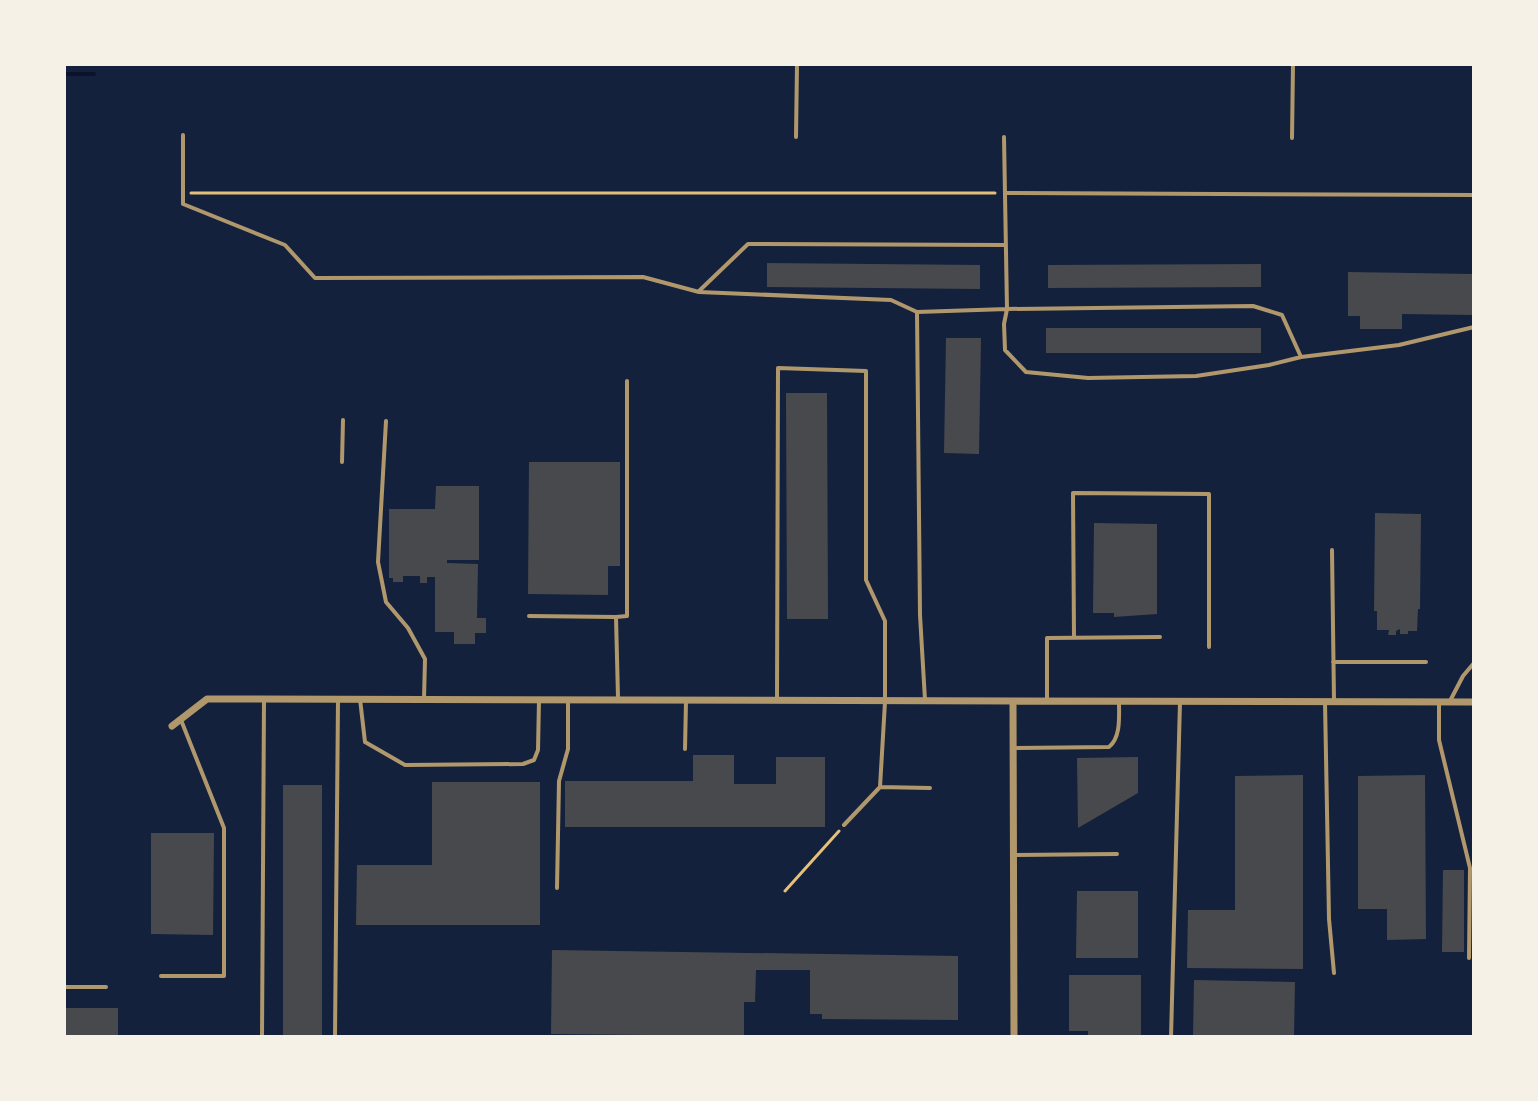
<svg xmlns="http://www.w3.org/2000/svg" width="1538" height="1101" font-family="'PT Serif',serif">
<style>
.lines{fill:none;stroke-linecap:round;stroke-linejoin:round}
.stream{stroke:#0b132b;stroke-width:4}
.building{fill:#48494c}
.path{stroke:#e5c07b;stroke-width:3}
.service{stroke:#b1986c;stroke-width:4}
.minor{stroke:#b1986c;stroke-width:7}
</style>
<rect width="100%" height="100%" fill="#14213d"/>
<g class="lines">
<path class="stream" d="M 64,74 L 94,74"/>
</g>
<path class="building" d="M 767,263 L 980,265 L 980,289 L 767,287 Z
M 1261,264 L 1261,287 L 1048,288 L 1048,265 Z
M 1348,272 L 1474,274 L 1474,315 L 1402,314 L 1402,329 L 1360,329 L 1360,316 L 1348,316 Z
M 1046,328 L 1261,328 L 1261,353 L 1046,353 Z
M 946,338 L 981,338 L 979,454 L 944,453 Z
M 786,393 L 827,393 L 828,619 L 787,619 Z
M 529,462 L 620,462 L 620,566 L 608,566 L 608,595 L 528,594 Z
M 436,486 L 479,486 L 479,560 L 447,560 L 447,563 L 478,564 L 477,618 L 486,618 L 486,633 L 475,633 L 475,644 L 454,644 L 454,632 L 435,632 L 435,577 L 427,577 L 427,583 L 420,583 L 420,576 L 403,576 L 403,582 L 393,582 L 393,578 L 389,578 L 389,509 L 435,509 Z
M 1375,513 L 1421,514 L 1420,609 L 1418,609 L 1417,631 L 1408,631 L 1408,634 L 1400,634 L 1400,629 L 1396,631 L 1396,635 L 1388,635 L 1389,630 L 1377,630 L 1377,611 L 1374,611 Z
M 1094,523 L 1157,524 L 1157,614 L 1114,617 L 1114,613 L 1093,613 Z
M 693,755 L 734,755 L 734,784 L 776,784 L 776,757 L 825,757 L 825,827 L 565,827 L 565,781 L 693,781 Z
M 1138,757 L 1138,793 L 1078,828 L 1077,758 Z
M 1303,775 L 1303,969 L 1187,968 L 1188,910 L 1235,910 L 1235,776 Z
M 1425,775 L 1426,939 L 1387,940 L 1387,909 L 1358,909 L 1358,776 Z
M 432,782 L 540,782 L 540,925 L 356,925 L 357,865 L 432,865 Z
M 283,785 L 322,785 L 322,1037 L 283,1037 Z
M 151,833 L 214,833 L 213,935 L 151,934 Z
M 1443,870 L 1464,870 L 1464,952 L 1442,952 Z
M 1077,891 L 1138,891 L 1138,958 L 1076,958 Z
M 552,950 L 958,956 L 958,1020 L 822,1019 L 822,1014 L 810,1014 L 810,970 L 756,970 L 755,1002 L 744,1002 L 744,1036 L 551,1034 Z
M 1069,975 L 1141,975 L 1141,1037 L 1088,1037 L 1088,1031 L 1069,1031 Z
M 1194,980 L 1295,982 L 1294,1037 L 1193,1037 Z
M 64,1008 L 118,1008 L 118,1037 L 64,1037 Z"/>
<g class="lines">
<path class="path" d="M 191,193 L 995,193
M 785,891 L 839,831"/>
<path class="service" d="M 183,135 L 183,204 L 285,245 L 315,278 L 643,277 L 699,292 L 891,300 L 917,312
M 796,137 L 797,64
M 1292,138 L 1293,64
M 1005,193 L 1474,195
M 699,291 L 748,244 L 1006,245
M 1301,357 L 1282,315 L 1253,306 L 1007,309 L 1004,324 L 1005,350 L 1026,372 L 1088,378 L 1196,376 L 1269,365 L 1301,357 L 1399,345 L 1474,327
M 386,421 L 378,562 L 386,602 L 408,628 L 425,659 L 424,699
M 342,462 L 343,420
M 1332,550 L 1334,701
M 529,616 L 616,617 L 618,698
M 616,617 L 627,616 L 627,381
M 1074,637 L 1073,493 L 1209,494 L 1209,647
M 1333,662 L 1426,662
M 360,699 L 365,742 L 405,765 L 523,764 L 534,760 L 538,750 L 539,700
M 777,699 L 778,368 L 866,371 L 866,580 L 885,621 L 885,702 L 880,787 L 844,825
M 925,700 L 920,615 L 917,312 L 1007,309 L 1004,137
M 1047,700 L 1047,638 L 1160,637
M 1450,701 L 1463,676 L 1474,663
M 1325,702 L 1329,919 L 1334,973
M 1439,702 L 1439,740 L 1470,868 L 1469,958
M 1015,748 L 1109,747 C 1121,737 1119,717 1119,702
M 685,749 L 686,701
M 880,787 L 930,788
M 1014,855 L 1117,854
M 557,888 L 559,781 L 568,749 L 568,700
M 161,976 L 224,976 L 224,828 L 181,720
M 64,987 L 106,987
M 262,1037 L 264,699
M 335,1037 L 338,699
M 1171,1037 L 1180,702"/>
<path class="minor" d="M 1013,702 L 1014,1037
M 172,726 L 207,699 L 1474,702"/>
</g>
<rect width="1538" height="1101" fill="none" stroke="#f6f1e7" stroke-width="132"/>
</svg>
